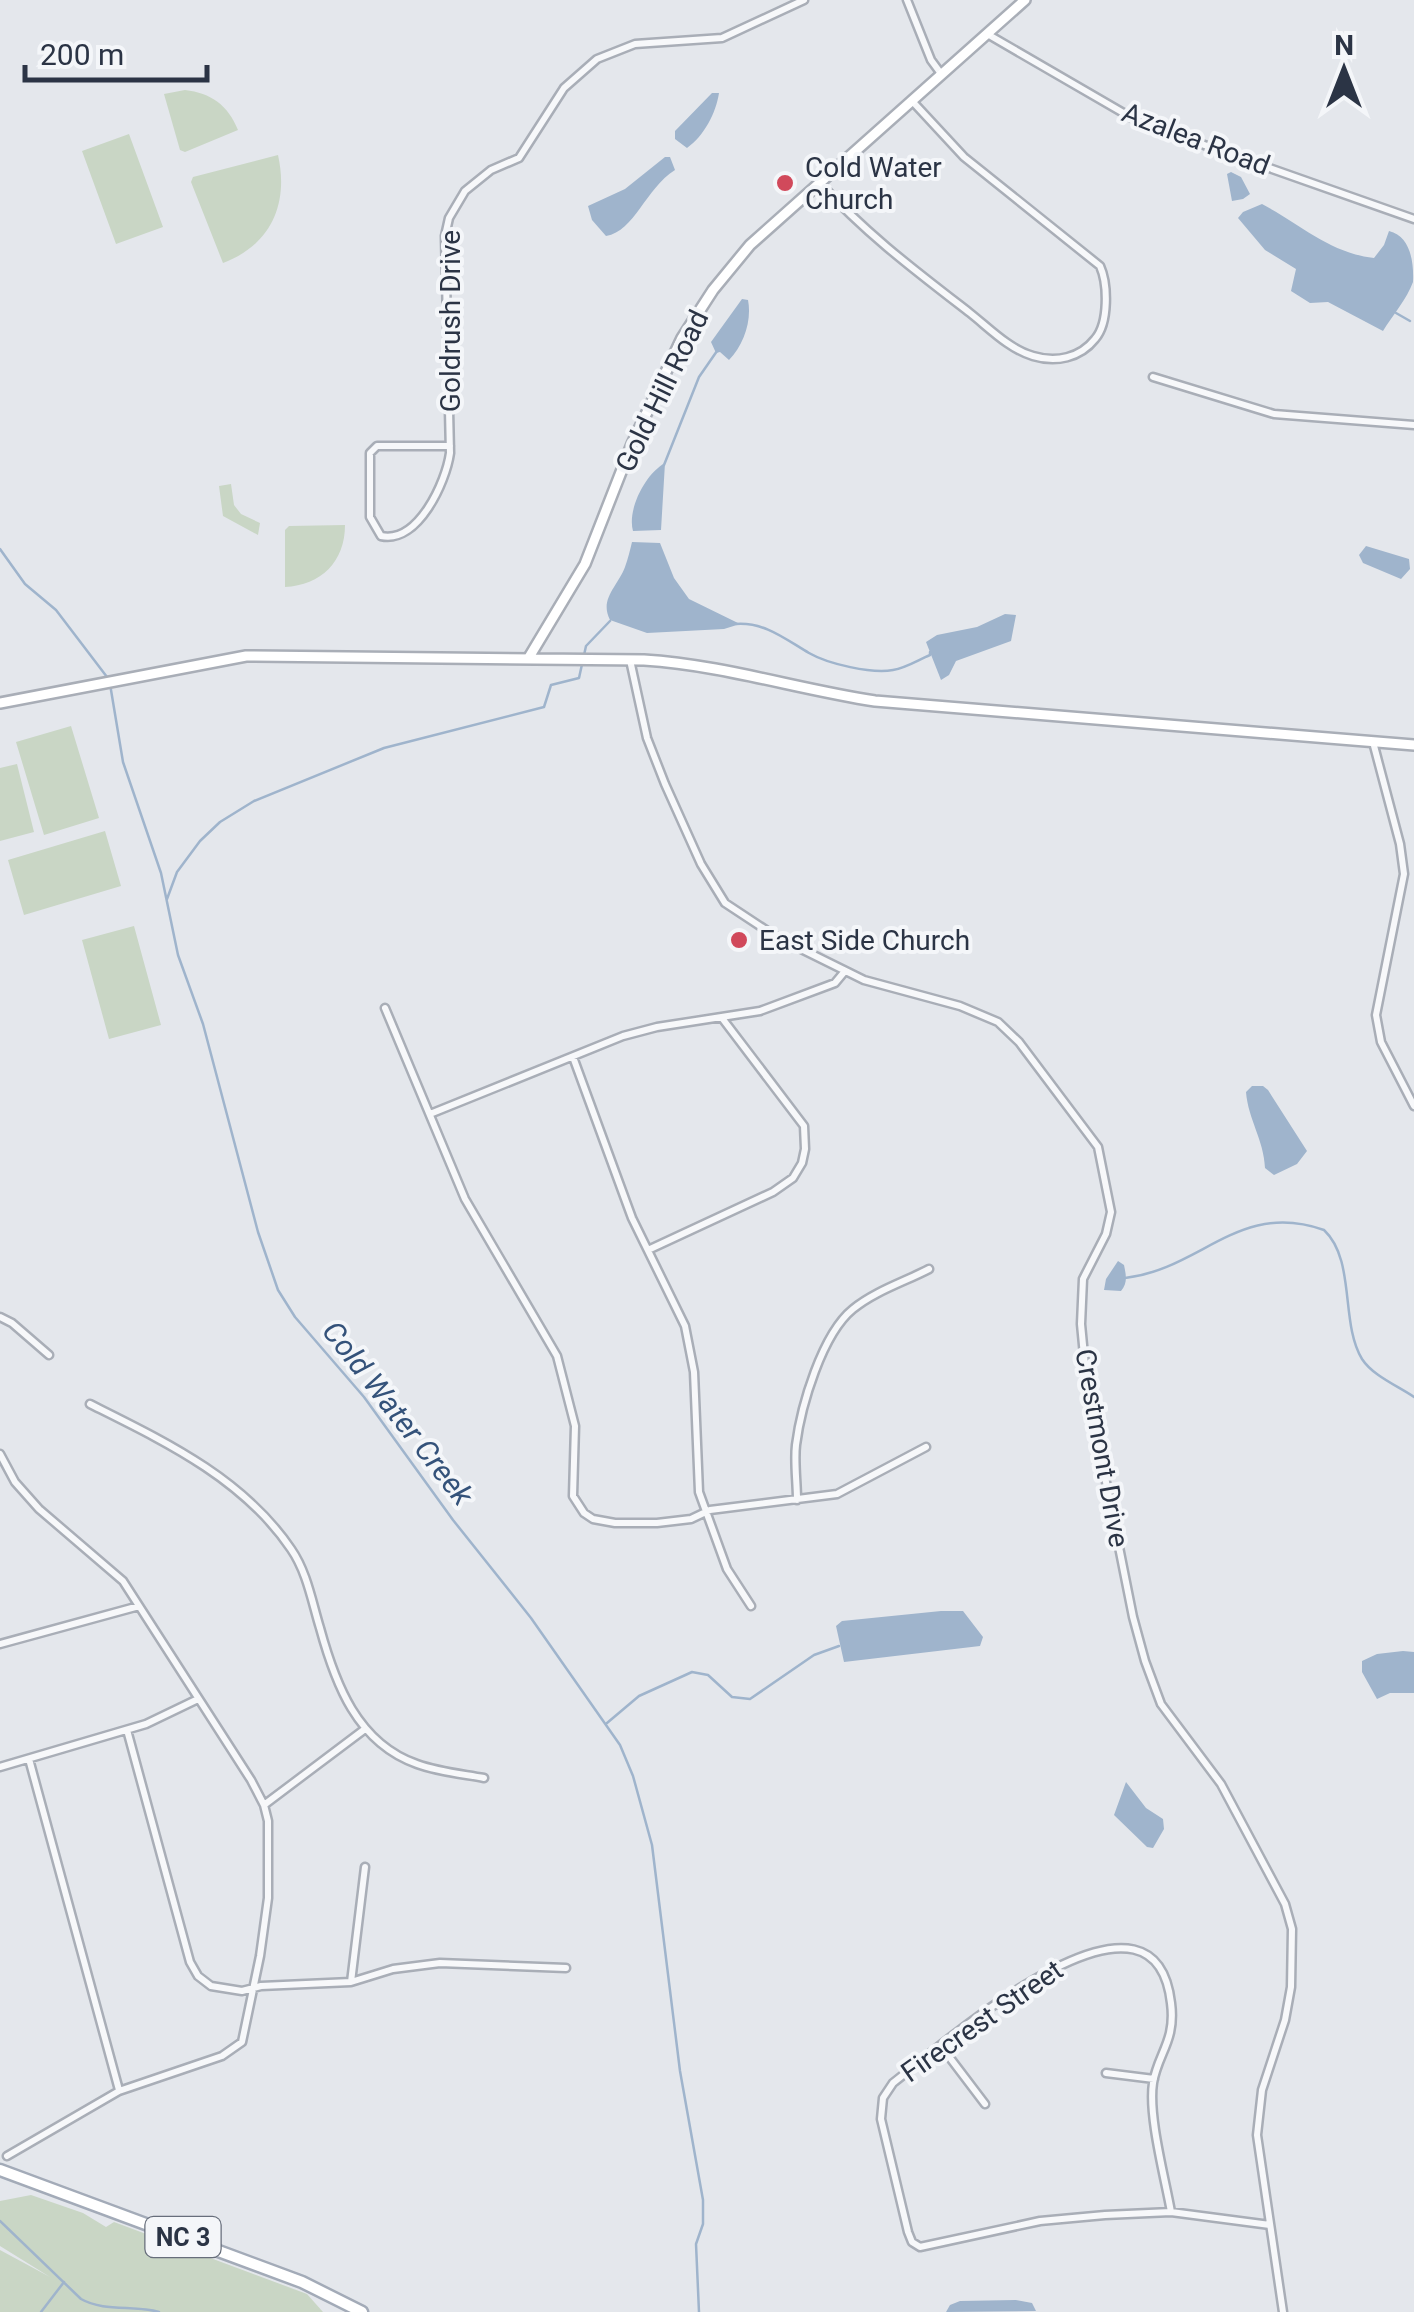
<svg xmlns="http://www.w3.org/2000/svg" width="1414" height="2312" font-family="Roboto,sans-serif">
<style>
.green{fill:#c9d6c5}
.water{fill:#9fb4cc}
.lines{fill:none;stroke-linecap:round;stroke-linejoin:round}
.stream{stroke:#9fb4cc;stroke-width:2.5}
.street-casing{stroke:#a9aeb7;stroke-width:11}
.secondary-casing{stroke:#a9aeb7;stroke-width:14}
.primary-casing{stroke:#a3abb8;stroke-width:15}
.street{stroke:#f7f8fa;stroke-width:6}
.secondary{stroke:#fff;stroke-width:9}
.primary{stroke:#fff;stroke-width:10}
.poi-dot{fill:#d1495b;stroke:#f4f6f9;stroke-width:4}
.labels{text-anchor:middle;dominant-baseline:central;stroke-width:8;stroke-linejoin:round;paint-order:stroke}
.shield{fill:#f4f6f9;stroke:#676e7b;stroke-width:2.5}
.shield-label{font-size:25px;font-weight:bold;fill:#2b3445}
.street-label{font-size:28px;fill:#2b3445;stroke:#f4f6f9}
.poi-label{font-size:28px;fill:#2b3445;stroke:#f4f6f9;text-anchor:start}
.water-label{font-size:30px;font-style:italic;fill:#34527a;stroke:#f4f6f9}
</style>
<rect width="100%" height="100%" fill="#e4e7ec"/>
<path class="green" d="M 185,90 C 211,93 228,105 238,130 L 185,152 L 180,150 L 164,94 Z
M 129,134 L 163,227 L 116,244 L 82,151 Z
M 278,155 C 289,204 271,245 223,263 L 191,182 L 193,177 Z
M 231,484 L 234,505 L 241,514 L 260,523 L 258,535 L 223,516 L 219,486 Z
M 345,525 C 345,562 321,585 285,587 L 285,530 L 289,526 Z
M 71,726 L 99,818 L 44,835 L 16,742 Z
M 17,764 L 34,832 L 0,841 L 0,768 Z
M 105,831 L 121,886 L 24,915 L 8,860 Z
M 134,926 L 161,1025 L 109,1039 L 82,940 Z
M 31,2195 L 83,2213 L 106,2227 L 114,2222 L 307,2294 L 323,2312 L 0,2312 L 0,2250 L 50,2277 L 0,2246 L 0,2201 Z"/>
<path class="water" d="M 712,93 L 719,93 C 716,113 704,136 687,148 L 675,139 L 675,131 Z
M 665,157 L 670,157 L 675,170 C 645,189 635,231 606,236 L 592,220 L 588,206 L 625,189 Z
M 1231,172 L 1241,177 L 1250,194 L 1243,199 L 1232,201 L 1227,174 Z
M 1262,204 C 1300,224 1330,253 1374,258 L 1384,245 L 1389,231 C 1410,236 1414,261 1413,282 C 1407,299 1392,316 1383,331 L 1328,302 L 1310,303 L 1291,291 L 1296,269 L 1265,250 L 1238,218 L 1243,212 Z
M 742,299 L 748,300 C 752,320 744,345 729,360 L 720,352 L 716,353 L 711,342 Z
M 665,463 L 661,530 L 633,531 C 627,510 645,474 665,463 Z
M 632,542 L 660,543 L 674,578 L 689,599 L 740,624 L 724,629 L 647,633 L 610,620 C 599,599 618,586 625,567 C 628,559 630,550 632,542 Z
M 1366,546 L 1409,559 L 1410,569 L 1401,579 L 1363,563 L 1359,555 Z
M 1005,614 L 1016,615 L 1011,641 L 956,661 L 949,675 L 941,680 L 926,642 L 937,635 L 977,627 Z
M 1252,1086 L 1263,1086 L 1268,1090 L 1307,1151 L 1297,1164 L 1274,1175 L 1265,1168 C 1264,1140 1248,1119 1246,1092 Z
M 1118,1261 L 1124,1265 C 1126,1275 1128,1283 1121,1291 L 1104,1290 L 1106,1279 Z
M 941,1611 L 963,1611 L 983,1637 L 980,1646 L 844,1662 L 836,1626 L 842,1621 Z
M 1403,1651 L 1414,1652 L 1414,1693 L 1390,1693 L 1377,1699 L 1362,1672 L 1362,1661 L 1377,1654 Z
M 1126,1782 L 1146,1808 L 1163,1819 L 1164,1829 L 1153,1848 L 1147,1847 L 1114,1815 Z
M 1016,2300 L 1032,2303 L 1036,2311 L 946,2312 L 950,2305 L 960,2301 Z"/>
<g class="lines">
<path class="stream" d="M 1396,313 L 1410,321
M 664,465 L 699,377 L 717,351
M 0,549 L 25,584 L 56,610 L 107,677
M 736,624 C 765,622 785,639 809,653 C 828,664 872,674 893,670 C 906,668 918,660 930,655 L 930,652
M 110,684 L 123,762 L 161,873 L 178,955 L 203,1024 L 258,1232 L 278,1290 L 295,1317 L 364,1397 L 453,1520 L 531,1618 L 620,1745 L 633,1776 L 652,1845 L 680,2071 L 703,2200 L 703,2224 L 696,2244 L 699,2312
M 167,899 L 177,872 L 200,841 L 220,822 L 254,801 L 384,748 L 544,707 L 551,685 L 579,678 L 586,646 L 610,621
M 1125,1278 C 1202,1269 1239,1200 1324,1230 C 1356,1260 1340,1323 1362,1359 C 1373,1376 1398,1386 1414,1397
M 607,1723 L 639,1696 L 692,1672 L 708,1675 L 732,1697 L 750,1699 L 814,1655 L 839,1646
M 0,2221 L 81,2299 C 104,2312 134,2305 159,2312
M 41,2312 L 64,2282"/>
<defs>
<path id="street" d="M 907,0 L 931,60 L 942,75
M 989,35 L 1139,122 L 1414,219
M 820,183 C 865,233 917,272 970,313 C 989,328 1009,349 1033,356 C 1056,363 1080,358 1095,339 C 1109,323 1108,284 1100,266 L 964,157 L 913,102
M 1153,377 L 1274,414 L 1414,425
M 450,446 L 377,446 L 370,453 L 370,517 L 381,536 C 418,544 446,482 450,453 L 445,236 L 449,218 L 465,191 L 491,170 L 519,158 L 564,88 L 597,59 L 635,44 L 722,38 L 804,0
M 630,660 L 647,738 L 665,784 L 701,864 L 725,903 L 775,936 L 864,980 L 960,1006 L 998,1022 L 1019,1042 L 1098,1147 L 1111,1212 L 1106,1234 L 1083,1279 L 1081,1324 L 1087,1387 L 1133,1617 L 1145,1661 L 1161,1704 L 1221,1784 L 1285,1904 L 1292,1929 L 1291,1987 L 1285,2020 L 1262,2090 L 1257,2135 L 1283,2312
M 1373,742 L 1400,844 L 1404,874 L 1376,1015 L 1381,1042 L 1414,1106
M 385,1008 L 465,1199 L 557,1356 L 575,1426 L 573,1496 L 584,1513 L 593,1519 L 615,1523 L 657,1523 L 691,1519 L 710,1510 L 837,1494 L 926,1447
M 573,1057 L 632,1218 L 685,1326 L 694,1372 L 699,1492 L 727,1569 L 751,1606
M 430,1114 L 623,1036 L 657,1027 L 760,1011 L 835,983 L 845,971
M 648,1250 L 773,1192 L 793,1178 L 802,1163 L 805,1149 L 804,1126 L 722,1018
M 0,1317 L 12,1323 L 49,1355
M 90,1404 C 164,1441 243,1478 291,1549 C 307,1572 312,1602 320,1628 C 335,1683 357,1743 417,1764 C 439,1772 462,1774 484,1778
M 0,1454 L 15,1482 L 39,1509 L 123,1581 L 251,1780 L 264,1805 L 268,1821 L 268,1898 L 260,1956 L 242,2042 L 222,2056 L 119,2091 L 7,2156
M 797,1500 C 797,1482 794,1462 796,1445 C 801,1406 822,1334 853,1309 C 875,1291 904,1282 929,1269
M 0,1644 L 139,1606
M 127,1730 L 190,1962 L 198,1976 L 211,1986 L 242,1991 L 261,1986 L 351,1982 L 393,1969 L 440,1963 L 566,1968
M 29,1759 L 119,2090
M 0,1767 L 146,1724 L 198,1699
M 264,1805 L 365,1729
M 351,1982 L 365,1867
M 941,2046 L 985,2104
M 1106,2073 L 1154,2079
M 1171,2212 C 1165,2178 1148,2116 1153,2083 C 1158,2053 1176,2041 1171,2003 C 1154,1856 940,2047 893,2083 L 883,2098 L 881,2119 L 908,2232 L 912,2242 L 920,2247 L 1040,2221 L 1105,2215 L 1171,2212 L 1270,2225"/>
<path id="secondary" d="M 528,659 L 585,564 L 632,444 L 682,338 L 713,290 L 750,245 L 1025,0
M 0,703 L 246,656 L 644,660 C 723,665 797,689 875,701 L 1414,745"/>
<path id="primary" d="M 0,2170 L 302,2282 L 362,2312"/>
</defs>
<use href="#street" class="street-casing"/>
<use href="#secondary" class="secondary-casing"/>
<use href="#primary" class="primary-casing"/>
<use href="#street" class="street"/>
<use href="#secondary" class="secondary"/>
<use href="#primary" class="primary"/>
</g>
<g class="poi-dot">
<circle cx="785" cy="183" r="10"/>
<circle cx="739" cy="940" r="10"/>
</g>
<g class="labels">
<rect class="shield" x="145.5" y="2217" width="75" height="40" rx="8"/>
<g class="shield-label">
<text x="183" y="2237">NC 3</text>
</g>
<g class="street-label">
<text transform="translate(1196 139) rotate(21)">Azalea Road</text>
<text transform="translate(450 321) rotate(-90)">Goldrush Drive</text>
<text transform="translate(662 391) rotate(-64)">Gold Hill Road</text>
<text transform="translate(1102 1448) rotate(80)">Crestmont Drive</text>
<text transform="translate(982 2021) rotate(-35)">Firecrest Street</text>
</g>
<g class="poi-label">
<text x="805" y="167">Cold Water<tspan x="805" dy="32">Church</tspan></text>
<text x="759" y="940">East Side Church</text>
</g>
<g class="water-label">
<text transform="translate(398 1413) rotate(52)">Cold Water Creek</text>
</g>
</g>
<g transform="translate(1344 70)" stroke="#f4f6f9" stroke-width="8" paint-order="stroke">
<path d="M0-8L18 38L0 25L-18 38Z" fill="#2b3445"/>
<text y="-15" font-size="28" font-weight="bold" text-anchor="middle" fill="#2b3445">N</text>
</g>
<path d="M25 65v15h182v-15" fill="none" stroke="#2b3445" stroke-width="5"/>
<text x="40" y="65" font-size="30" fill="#2b3445" stroke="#f4f6f9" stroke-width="8" paint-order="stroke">200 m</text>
</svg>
